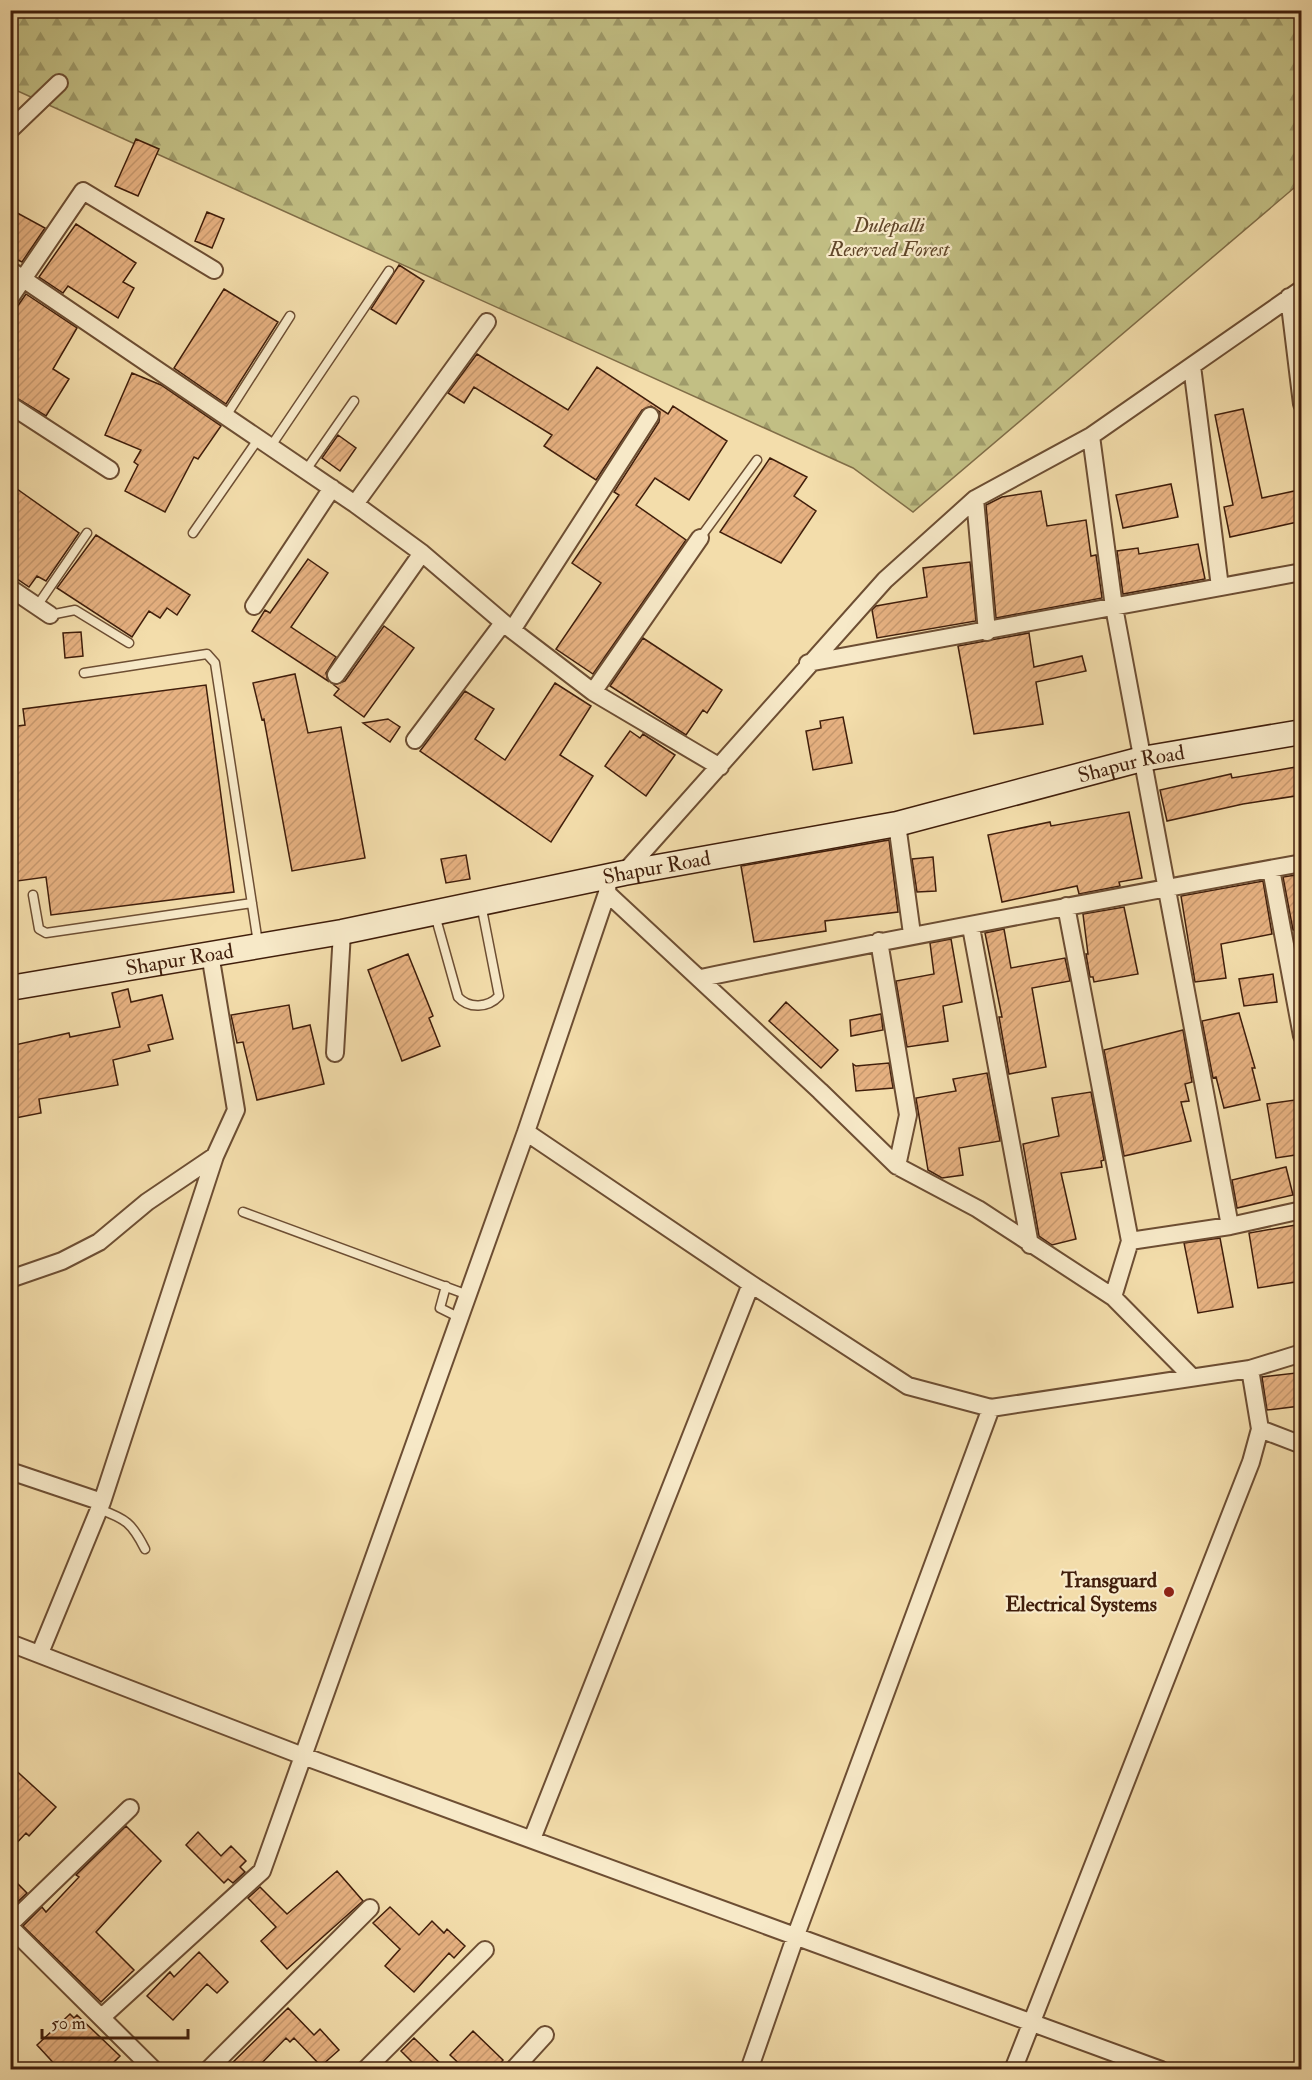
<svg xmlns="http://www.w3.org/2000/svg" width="1312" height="2080" font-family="'IM FELL Double Pica',serif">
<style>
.forest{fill:url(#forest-firs);stroke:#816e48;stroke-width:1.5}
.building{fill:url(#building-hatch);stroke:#401e0b;stroke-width:1.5}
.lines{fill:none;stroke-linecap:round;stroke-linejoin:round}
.lane-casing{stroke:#6d4e33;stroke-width:11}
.street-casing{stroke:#6d4e33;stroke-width:20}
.secondary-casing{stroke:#401e0b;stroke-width:27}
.lane{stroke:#f7e9c8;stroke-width:8}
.street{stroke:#f7e9c8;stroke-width:16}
.secondary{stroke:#f7e9c8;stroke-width:24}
.poi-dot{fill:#8f2418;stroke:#f7e9c8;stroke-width:2}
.labels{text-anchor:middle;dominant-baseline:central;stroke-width:4.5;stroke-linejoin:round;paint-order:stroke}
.park-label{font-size:21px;font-style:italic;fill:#604629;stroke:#f7e9c8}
.street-label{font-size:21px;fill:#401e0b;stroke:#f7e9c8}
.poi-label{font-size:21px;font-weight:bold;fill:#401e0b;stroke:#f7e9c8;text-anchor:end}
</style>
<defs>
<pattern id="forest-firs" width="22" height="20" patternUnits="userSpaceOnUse" patternTransform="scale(1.5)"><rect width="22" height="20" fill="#c2bf84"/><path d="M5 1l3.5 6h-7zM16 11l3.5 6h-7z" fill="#9f9b6a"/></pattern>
<pattern id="building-hatch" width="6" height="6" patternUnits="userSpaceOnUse" patternTransform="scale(1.5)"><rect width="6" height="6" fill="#e6b181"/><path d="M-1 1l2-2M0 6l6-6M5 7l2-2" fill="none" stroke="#c6986e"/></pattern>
</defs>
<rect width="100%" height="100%" fill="#f3ddab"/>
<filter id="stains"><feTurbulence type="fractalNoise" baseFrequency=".00333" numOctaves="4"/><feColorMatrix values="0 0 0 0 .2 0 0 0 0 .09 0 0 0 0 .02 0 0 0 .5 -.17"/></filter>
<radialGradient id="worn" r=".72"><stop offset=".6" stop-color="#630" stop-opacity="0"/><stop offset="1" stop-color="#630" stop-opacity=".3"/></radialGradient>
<path class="forest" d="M 11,11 L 1301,11 L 1301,182 L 913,512 L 853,468 L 11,88 Z"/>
<path class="building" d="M 136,139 L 159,149 L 138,196 L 115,186 Z
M 10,209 L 45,228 L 22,262 L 10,256 Z
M 207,212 L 224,219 L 212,248 L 195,241 Z
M 76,224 L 136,263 L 123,282 L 134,288 L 118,318 L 68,286 L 63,293 L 39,277 Z
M 399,265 L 424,281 L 396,324 L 371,309 Z
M 224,289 L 278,322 L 226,404 L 174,368 Z
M 26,294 L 77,328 L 53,369 L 69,379 L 46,416 L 10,394 L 10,317 Z
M 477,354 L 568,410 L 597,367 L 668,414 L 673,406 L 727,441 L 689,500 L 655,478 L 636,505 L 686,540 L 593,674 L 556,649 L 601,583 L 572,563 L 619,495 L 614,492 L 659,422 L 660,412 L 651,406 L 642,410 L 596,480 L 544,446 L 552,435 L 474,387 L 464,403 L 448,393 Z
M 132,373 L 161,385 L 221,426 L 198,459 L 194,457 L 165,512 L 125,491 L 138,465 L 134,462 L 141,450 L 105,435 Z
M 1243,409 L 1262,498 L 1299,490 L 1302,521 L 1230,537 L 1224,507 L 1233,505 L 1215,415 Z
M 338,435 L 356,448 L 340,471 L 322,458 Z
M 770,458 L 807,477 L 794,496 L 816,511 L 781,563 L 720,532 Z
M 10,484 L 79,533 L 46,581 L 37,576 L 29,587 L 10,574 Z
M 1171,484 L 1178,517 L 1123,528 L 1116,495 Z
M 1041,491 L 1047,526 L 1086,520 L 1091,556 L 1096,555 L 1102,598 L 996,618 L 986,505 L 1002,497 Z
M 96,535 L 190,595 L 177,615 L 167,608 L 160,618 L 149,611 L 132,637 L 57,588 Z
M 1198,544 L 1205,579 L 1123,594 L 1117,551 L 1138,548 L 1139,554 Z
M 308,559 L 328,573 L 291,627 L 336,657 L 326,673 L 328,681 L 252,631 L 265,610 L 270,613 Z
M 970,562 L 976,621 L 877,638 L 872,610 L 876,606 L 927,597 L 923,568 Z
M 384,626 L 414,648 L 364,717 L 334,695 L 339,689 L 334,685 L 345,681 Z
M 81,632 L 83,656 L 65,658 L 63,633 Z
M 1029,633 L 1034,667 L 1082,656 L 1086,671 L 1036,682 L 1043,724 L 974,734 L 958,646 Z
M 643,638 L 722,690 L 707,713 L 703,710 L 686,735 L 610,686 Z
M 295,674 L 308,733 L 341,727 L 365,858 L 292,871 L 264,719 L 262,720 L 253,683 Z
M 555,683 L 591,706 L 560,755 L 593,776 L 551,842 L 420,751 L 465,691 L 494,709 L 475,739 L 505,760 Z
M 206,685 L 234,892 L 51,915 L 46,877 L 10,882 L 10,727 L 25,725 L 23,709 Z
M 843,717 L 852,763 L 813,770 L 806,731 L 821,728 L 820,721 Z
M 388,719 L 400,727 L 390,742 L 363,723 Z
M 630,731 L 640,738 L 643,734 L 675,755 L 646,796 L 605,766 Z
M 1302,766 L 1302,795 L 1243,804 L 1167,821 L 1160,790 L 1231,774 L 1232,778 Z
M 1129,812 L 1142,878 L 1119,882 L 1120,886 L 1079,894 L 1077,886 L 1002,902 L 988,835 L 1050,822 L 1051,826 Z
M 889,840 L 898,912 L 825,921 L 826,931 L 754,942 L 741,866 Z
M 466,855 L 470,879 L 446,883 L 441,859 Z
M 933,857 L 936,891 L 917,892 L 912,859 Z
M 1302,874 L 1302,929 L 1293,930 L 1283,877 Z
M 1263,881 L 1272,934 L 1221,944 L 1226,978 L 1195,982 L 1181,896 Z
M 1124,907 L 1138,974 L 1094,982 L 1093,977 L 1090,977 L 1086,954 L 1088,954 L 1083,914 Z
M 1004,929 L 1011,968 L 1065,958 L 1070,981 L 1032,988 L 1046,1067 L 1009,1074 L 999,1017 L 1002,1017 L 985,933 Z
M 951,939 L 962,1002 L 943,1006 L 948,1041 L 907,1047 L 896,981 L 934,974 L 930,943 Z
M 408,954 L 433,1016 L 429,1018 L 440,1046 L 402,1061 L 368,970 Z
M 1273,974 L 1277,1002 L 1244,1006 L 1239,979 Z
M 128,989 L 131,1002 L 162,995 L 173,1039 L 148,1045 L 150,1051 L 113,1060 L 118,1085 L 39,1099 L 41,1113 L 10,1119 L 10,1046 L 69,1033 L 70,1037 L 120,1027 L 112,993 Z
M 786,1002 L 838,1050 L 821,1068 L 769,1021 Z
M 289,1005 L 293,1029 L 310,1025 L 324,1084 L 257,1100 L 243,1042 L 237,1043 L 231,1015 Z
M 1239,1013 L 1255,1068 L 1252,1068 L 1260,1100 L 1224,1108 L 1216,1077 L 1213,1078 L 1202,1021 Z
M 881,1014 L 883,1030 L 851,1036 L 850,1020 Z
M 1183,1030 L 1192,1082 L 1185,1084 L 1189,1101 L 1181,1102 L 1191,1141 L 1124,1156 L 1104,1050 Z
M 889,1063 L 893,1088 L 856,1091 L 853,1064 L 856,1066 Z
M 987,1073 L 1000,1141 L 959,1148 L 963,1175 L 942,1178 L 928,1170 L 916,1098 L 956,1091 L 953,1079 Z
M 1091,1092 L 1104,1160 L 1101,1161 L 1102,1167 L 1061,1173 L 1076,1239 L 1052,1245 L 1039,1236 L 1023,1144 L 1059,1136 L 1052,1098 Z
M 1302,1099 L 1302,1154 L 1276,1158 L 1267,1104 Z
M 1286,1167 L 1293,1195 L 1237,1208 L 1232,1180 Z
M 1302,1224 L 1302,1281 L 1258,1288 L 1249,1233 Z
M 1220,1238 L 1233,1307 L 1198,1313 L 1184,1243 Z
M 1296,1373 L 1300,1406 L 1267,1410 L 1262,1377 Z
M 10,1765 L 56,1807 L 29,1836 L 26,1833 L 10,1850 Z
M 126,1826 L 161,1861 L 96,1932 L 134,1970 L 101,2002 L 23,1926 L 42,1907 L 46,1912 L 79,1877 L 76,1875 Z
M 198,1832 L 221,1856 L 231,1846 L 246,1861 L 240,1867 L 245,1872 L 233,1883 L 228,1879 L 224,1883 L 186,1845 Z
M 337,1871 L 363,1901 L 287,1969 L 261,1941 L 276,1927 L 248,1898 L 260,1887 L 287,1914 Z
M 10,1876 L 27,1893 L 10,1909 Z
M 390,1907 L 419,1935 L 432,1921 L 444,1933 L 447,1929 L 465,1946 L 454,1958 L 449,1953 L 414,1992 L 385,1966 L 400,1949 L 373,1923 Z
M 199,1952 L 228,1982 L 217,1993 L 207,1984 L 173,2020 L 147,1996 L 170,1972 L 174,1977 Z
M 288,2008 L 314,2035 L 320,2029 L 339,2050 L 321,2066 L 294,2038 L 290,2042 L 286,2038 L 255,2070 L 225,2070 Z
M 70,2014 L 74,2018 L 77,2015 L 120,2056 L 106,2070 L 60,2070 L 37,2045 Z
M 473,2031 L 503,2060 L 494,2070 L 466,2070 L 450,2055 Z
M 414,2038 L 447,2070 L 420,2070 L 401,2051 Z"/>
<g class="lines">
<defs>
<path id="lane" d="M 226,416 L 290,316
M 271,446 L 389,271
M 306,470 L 354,401
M 193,533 L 259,438
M 700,538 L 757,460
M 37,606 L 87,533
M 50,615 L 75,610 L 129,643
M 84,673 L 207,654 L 215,663 L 258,943
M 33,895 L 39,929 L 46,933 L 252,903
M 435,915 L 458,997 C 469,1009 488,1008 499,996 L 481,904
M 243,1212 L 468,1295
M 446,1286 L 440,1308 L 460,1318
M 99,1509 C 126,1519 132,1523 145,1549"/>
<path id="street" d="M 10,130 L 59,83
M 10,270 L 355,504 L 422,553 L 512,630 L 593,692 L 720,767
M 1289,297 L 1302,404
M 10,298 L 83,191 L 214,270
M 1192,366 L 1220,587
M 10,405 L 110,470
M 1091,436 L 1114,607 L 1230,1226
M 975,499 L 987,632
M 355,504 L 487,322
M 10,588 L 50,615
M 254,606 L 332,488
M 512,630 L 650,416
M 808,663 L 1302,572
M 336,675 L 422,553
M 593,692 L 700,538
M 415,740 L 503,623
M 897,824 L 912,934
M 1271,869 L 1302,1036
M 624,873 L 885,580 L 975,499 L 1091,436 L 1302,289
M 607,893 L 820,1091 L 897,1166
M 1066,906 L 1130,1241
M 971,927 L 1030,1245
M 879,941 L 908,1115 L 897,1166 L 978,1209 L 1113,1297 L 1191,1376
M 701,978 C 901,937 1101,900 1302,863
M 335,1053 L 342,932
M 526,1132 L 751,1284 L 908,1386 L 991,1408 L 1250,1369 L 1302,1353
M 10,1279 L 62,1261 L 99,1242 L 147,1202 L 215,1156
M 1113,1297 L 1130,1241 L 1230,1226 L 1302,1210
M 1260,1429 L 1302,1445
M 10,1471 L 102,1502
M 10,1643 L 303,1756 L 1161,2070
M 40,1653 L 102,1502 L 215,1156 L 236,1110 L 210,954
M 532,1839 L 751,1284
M 10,1924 L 130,1808
M 10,1927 L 154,2070
M 103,2016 L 262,1871 L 526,1132 L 607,893 L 608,876
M 208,2070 L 370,1908
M 365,2070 L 485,1950
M 513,2070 L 545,2035
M 749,2070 L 796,1935 L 991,1408
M 1013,2070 L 1251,1462 L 1260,1429 L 1250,1369"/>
<g id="secondary">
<path id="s1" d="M 10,988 L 342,932 L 624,873 L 897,824 L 1142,759 L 1302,732"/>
</g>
</defs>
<use href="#lane" class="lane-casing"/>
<use href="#street" class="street-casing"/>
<use href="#secondary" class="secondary-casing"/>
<use href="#lane" class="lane"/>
<use href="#street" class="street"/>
<use href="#secondary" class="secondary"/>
</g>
<circle class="poi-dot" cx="1169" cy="1592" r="6"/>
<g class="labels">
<g class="park-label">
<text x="889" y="225">Dulepalli<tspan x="889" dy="24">Reserved Forest</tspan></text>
</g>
<g class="street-label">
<text stroke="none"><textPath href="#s1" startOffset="1144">Shapur Road</textPath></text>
<text stroke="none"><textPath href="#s1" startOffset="658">Shapur Road</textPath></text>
<text stroke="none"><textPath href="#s1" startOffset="172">Shapur Road</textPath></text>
</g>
<g class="poi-label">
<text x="1157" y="1580">Transguard<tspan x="1157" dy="24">Electrical Systems</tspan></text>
</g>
</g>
<rect width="1312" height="2080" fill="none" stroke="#f3ddab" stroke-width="36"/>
<rect x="12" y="12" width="1288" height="2056" fill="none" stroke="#401e0b" stroke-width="3"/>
<rect x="18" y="18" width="1276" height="2044" fill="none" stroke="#401e0b" stroke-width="1.5"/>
<path d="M42 2029v9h146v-9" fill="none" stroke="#401e0b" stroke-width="3"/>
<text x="51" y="2029" font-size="18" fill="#401e0b" stroke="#f7e9c8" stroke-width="4.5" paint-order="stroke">50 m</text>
<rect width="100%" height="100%" filter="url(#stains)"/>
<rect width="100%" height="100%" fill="url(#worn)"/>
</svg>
